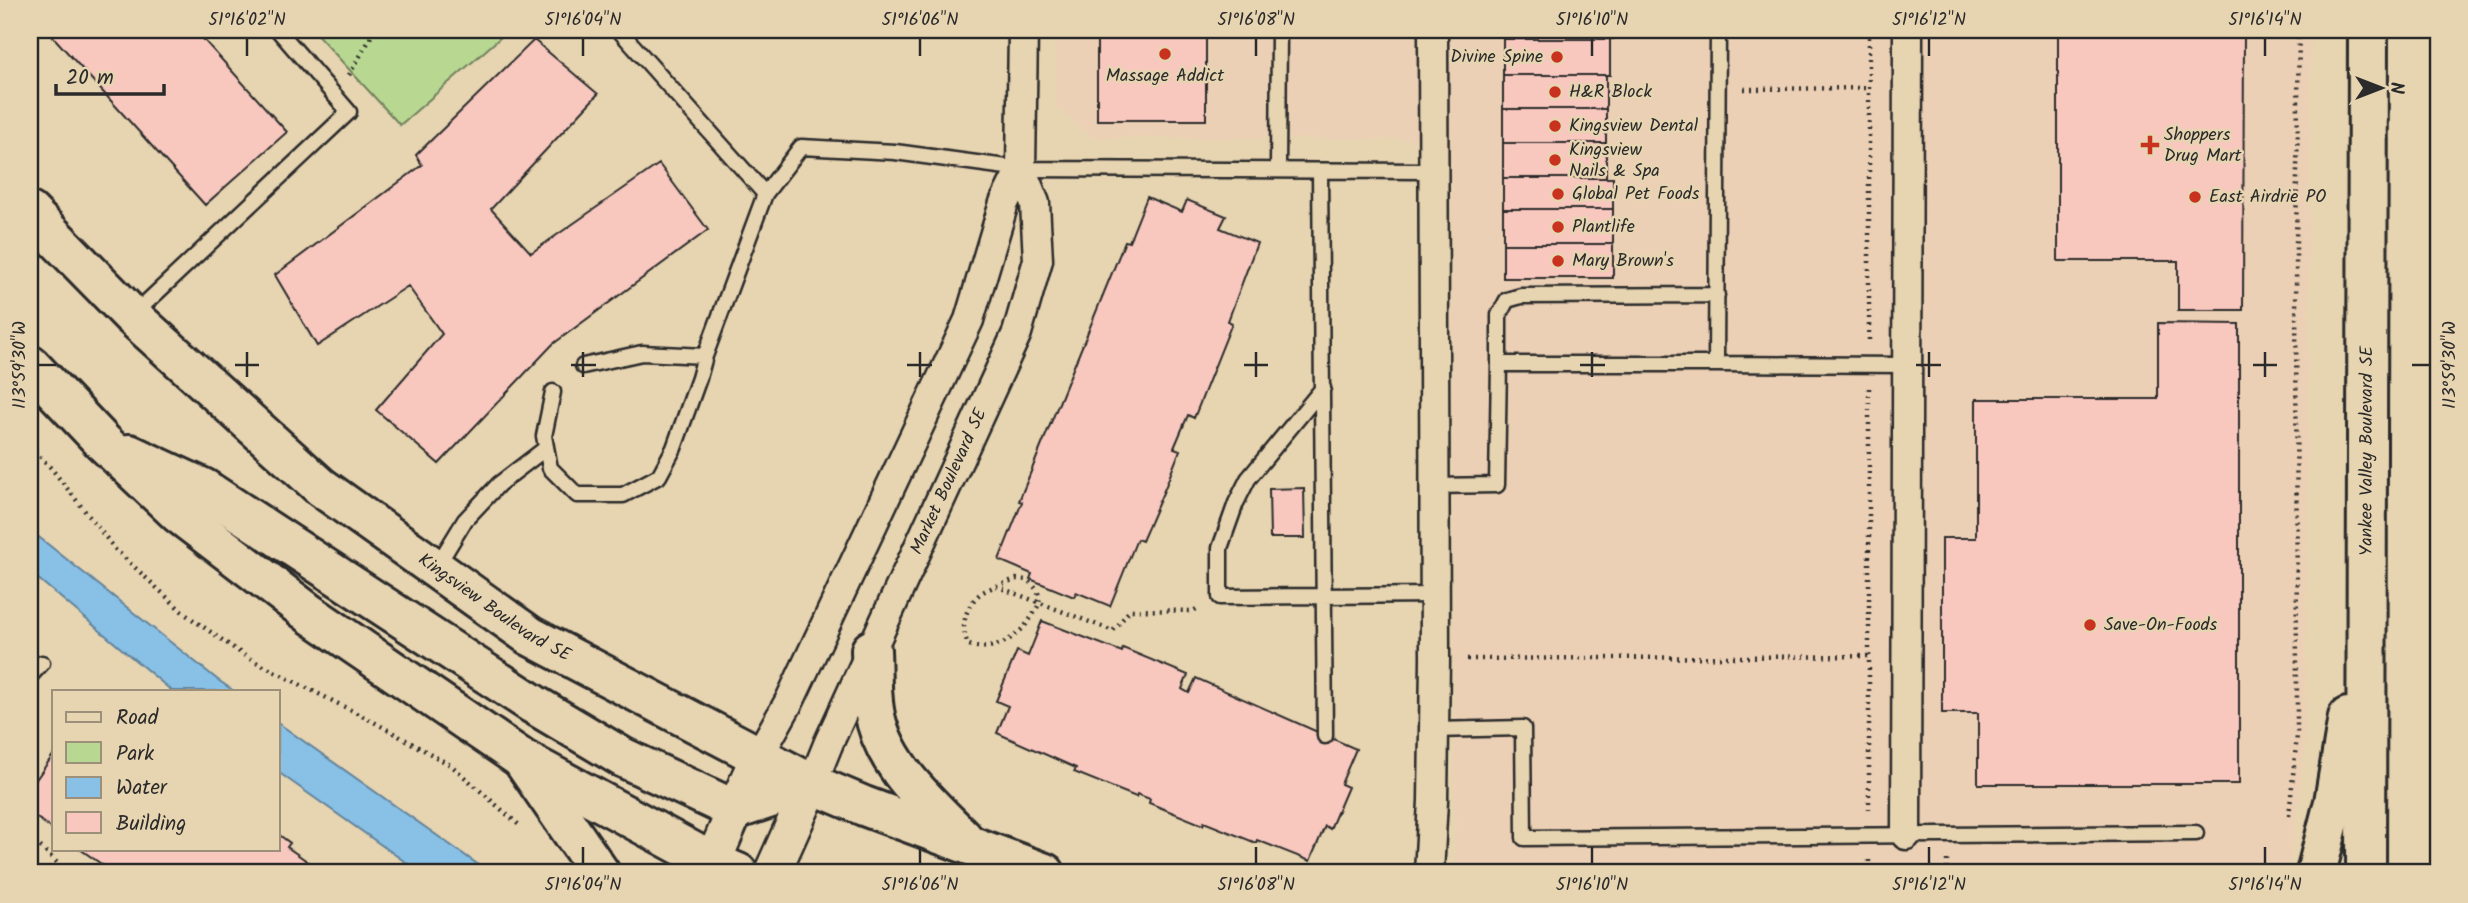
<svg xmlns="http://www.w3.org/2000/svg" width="2468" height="903" font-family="Kalam,sans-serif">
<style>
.built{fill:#ecd0b5}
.green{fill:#b8d892;stroke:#72825e;stroke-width:2}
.water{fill:#88c0e6;stroke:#63849b;stroke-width:2}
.building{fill:#f8c8bf;stroke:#2b2b2b;stroke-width:2}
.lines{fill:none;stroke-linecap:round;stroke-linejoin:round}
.service-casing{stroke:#2b2b2b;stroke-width:19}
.minor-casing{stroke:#2b2b2b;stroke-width:33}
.tertiary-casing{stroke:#2b2b2b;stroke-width:40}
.secondary-casing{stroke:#2b2b2b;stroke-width:44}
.path{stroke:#2b2b2b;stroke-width:4.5;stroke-dasharray:2 5;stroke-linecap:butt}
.service{stroke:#e7d4b1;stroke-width:14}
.minor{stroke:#e7d4b1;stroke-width:28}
.tertiary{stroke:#e7d4b1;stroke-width:35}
.secondary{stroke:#e7d4b1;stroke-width:38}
.ticks{fill:none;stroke:#2b2b2b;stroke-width:2.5}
.poi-dot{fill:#c8321e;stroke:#e7d4b1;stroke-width:2.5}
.labels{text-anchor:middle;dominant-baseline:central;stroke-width:5;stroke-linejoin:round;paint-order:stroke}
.poi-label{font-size:18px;fill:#2b2b2b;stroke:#e7d4b1;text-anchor:start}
.street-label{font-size:18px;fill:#2b2b2b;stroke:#e7d4b1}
.neatline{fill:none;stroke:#2b2b2b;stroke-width:2.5}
.ticks-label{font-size:18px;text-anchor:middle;fill:#2b2b2b}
</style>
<rect width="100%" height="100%" fill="#e7d4b1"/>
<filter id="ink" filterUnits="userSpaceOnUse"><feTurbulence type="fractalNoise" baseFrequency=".0143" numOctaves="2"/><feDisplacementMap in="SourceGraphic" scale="14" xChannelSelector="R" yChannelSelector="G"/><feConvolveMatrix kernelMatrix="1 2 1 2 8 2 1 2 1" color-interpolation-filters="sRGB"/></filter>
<g filter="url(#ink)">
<path class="built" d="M 1056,30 L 2311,30 L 2305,739 L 2299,802 L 2287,873 L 1455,873 L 1451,139 L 1092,137 L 1056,107 Z"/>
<path class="green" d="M 313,30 L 509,30 L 400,125 Z"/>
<path class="water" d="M 30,530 L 218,680 L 234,691 L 172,691 L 30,572 Z
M 278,723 L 490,873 L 421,873 L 278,772 Z"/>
<path class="building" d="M 47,30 L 195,30 L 287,132 L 205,205 Z
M 1097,30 L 1206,30 L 1206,120 L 1097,120 Z
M 1503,30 L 1613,30 L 1613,39 L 1503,39 Z
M 2058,30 L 2244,30 L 2243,310 L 2178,310 L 2178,261 L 2058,261 Z
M 1503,39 L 1610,39 L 1610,75 L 1503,75 Z
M 534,40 L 598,94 L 491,209 L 531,253 L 659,164 L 708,230 L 553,344 L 439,464 L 376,410 L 442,334 L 408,286 L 317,346 L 275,275 L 422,165 L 416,155 Z
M 1503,75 L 1606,75 L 1606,109 L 1503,109 Z
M 1503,109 L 1606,109 L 1606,143 L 1503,143 Z
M 1503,143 L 1606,143 L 1606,178 L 1503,178 Z
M 1503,178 L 1613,178 L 1613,209 L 1503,209 Z
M 1147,197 L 1182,212 L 1187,200 L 1226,216 L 1220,228 L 1257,243 L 1228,321 L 1232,323 L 1194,418 L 1188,415 L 1174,448 L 1180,450 L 1165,488 L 1142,541 L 1137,539 L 1110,606 L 1076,592 L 1074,597 L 1030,579 L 1032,574 L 999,560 L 1022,502 L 1019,501 L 1125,241 L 1129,242 Z
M 1503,209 L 1613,209 L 1613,244 L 1503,244 Z
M 1503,244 L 1613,244 L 1613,278 L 1503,278 Z
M 2158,323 L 2239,324 L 2239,784 L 1978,784 L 1978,713 L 1942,713 L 1942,538 L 1976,538 L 1976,399 L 2158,399 Z
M 1304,488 L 1305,538 L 1270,538 L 1269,489 Z
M 1042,621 L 1122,652 L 1123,648 L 1188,675 L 1182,689 L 1189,693 L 1196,678 L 1356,749 L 1341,784 L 1348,787 L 1330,829 L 1325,826 L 1310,861 L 1257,840 L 1256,843 L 1204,822 L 1203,825 L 1149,803 L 1150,799 L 1137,794 L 1136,797 L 1074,772 L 1076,768 L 997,733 L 1008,706 L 996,701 L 1017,651 L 1028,656 Z
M 54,754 L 54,830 L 30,813 L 30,788 Z
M 278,834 L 290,843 L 287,847 L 324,873 L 114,873 L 80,849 L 278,849 Z"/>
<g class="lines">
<defs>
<path id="service" d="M 619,30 L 765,194
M 1718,30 L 1716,364 L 1907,365
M 1278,170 L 1279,30
M 1320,171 L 1325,736
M 133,315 L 349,112 L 278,30
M 1499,364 L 1499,315 L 1507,300 L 1521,296 L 1717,295
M 583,366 L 642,353 L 705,356
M 1323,388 L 1248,479 L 1236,503 L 1220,548 L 1220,597 L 1435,595
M 553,392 L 544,436 L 550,468 L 577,495 L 623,495 L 659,476 L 674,448 L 699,378 L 705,356 L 765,194 L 801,147 L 895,152 L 1021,169 L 1433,171
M 1433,486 L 1497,485 L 1499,364 L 1716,364
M 437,566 L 465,520 L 499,484 L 546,448
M 30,676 L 42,663
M 1434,730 L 1523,728 L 1524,838 L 2196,833"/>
<g id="minor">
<path d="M 758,757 L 790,700 L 969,320 L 1004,203 L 1021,169"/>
<path id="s1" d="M 812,784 L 829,742 L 1017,333 L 1038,260 L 1035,203 L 1021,169 L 1023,30"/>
<path d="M 1906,835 L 1908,30"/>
<path d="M 1429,873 L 1433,801 L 1435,659 L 1433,30"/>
</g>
<path id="tertiary" d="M 708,873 L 758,757
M 772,873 L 812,784"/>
<g id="secondary">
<path id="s2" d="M 30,212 L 132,316 L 321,487 L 530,636 L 812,784 L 864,806 L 1045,873"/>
<path d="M 30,365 L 103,442 L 179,514 L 310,614 L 522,759 L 712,862 L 738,873"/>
<path d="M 129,454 L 203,488 L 533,704 L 622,757 L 735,810 L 812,784"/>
<path d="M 871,650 C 872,670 871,691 874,710 C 882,764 927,801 963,838"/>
<path d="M 525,764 L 600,873"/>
<path d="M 2316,873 L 2334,802 L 2348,717"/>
<path id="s3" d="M 2366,873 L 2368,30"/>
</g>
</defs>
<use href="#service" class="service-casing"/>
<use href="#minor" class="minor-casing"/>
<use href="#tertiary" class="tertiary-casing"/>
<use href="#secondary" class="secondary-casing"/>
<path class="path" d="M 1869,30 L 1869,340
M 349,75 L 370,39 L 372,30
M 1744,89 L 1869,88
M 1869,388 L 1869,809
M 30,446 L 51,468 L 115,549 L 185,614 L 248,658 L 372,721 L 452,766 L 519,825
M 996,586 L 1016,579 L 1027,580 C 1033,585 1039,590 1039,598 C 1040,604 1037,608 1034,613 C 1021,636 995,654 969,645 C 959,630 965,606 980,594 C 984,591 991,588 996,586 L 1113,631 L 1130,610 L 1193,611 L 1200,607
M 1467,659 L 1871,656
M 2289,816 L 2297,735 L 2296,244 L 2299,30
M 30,837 L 68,873
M 1869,860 L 1869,873
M 1947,860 L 1947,873"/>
<use href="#service" class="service"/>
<use href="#minor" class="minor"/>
<use href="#tertiary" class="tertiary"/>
<use href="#secondary" class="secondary"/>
</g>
</g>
<path class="ticks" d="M 247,38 L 247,56M 583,38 L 583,56M 920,38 L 920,56M 1256,38 L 1256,56M 1592,38 L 1592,56M 1929,38 L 1929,56M 2265,38 L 2265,56M 247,352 L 247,377M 583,352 L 583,377M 920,352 L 920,377M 1256,352 L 1256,377M 1592,352 L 1592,377M 1929,352 L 1929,377M 2265,352 L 2265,377M 38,365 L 56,365M 235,365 L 259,365M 571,365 L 596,365M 907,365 L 932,365M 1244,365 L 1268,365M 1580,365 L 1605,365M 1916,365 L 1941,365M 2253,365 L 2277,365M 2412,365 L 2430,365M 583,847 L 583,864M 920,847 L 920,864M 1256,847 L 1256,864M 1592,847 L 1592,864M 1929,847 L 1929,864M 2265,847 L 2265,864"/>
<g class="poi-dot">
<circle cx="1165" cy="54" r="7"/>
<circle cx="1557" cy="57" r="7"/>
<circle cx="1555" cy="92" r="7"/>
<circle cx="1555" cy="126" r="7"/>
<path d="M2146.5 134.5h7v7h7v7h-7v7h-7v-7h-7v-7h7z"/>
<circle cx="1555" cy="160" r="7"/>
<circle cx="1558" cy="194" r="7"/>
<circle cx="2195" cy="197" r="7"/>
<circle cx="1558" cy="227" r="7"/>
<circle cx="1558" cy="261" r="7"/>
<circle cx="2090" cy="625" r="7"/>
</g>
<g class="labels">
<g class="poi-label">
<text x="1543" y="57" text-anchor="end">Divine Spine</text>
<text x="1165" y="76" text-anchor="middle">Massage Addict</text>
<text x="1569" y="92">H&amp;R Block</text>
<text x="1569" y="126">Kingsview Dental</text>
<text x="2164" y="135">Shoppers<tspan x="2164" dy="21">Drug Mart</tspan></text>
<text x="1569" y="150">Kingsview<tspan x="1569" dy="21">Nails &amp; Spa</tspan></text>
<text x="1572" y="194">Global Pet Foods</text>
<text x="2209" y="197">East Airdrie PO</text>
<text x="1572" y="227">Plantlife</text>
<text x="1572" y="261">Mary Brown's</text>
<text x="2104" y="625">Save-On-Foods</text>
</g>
<g class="street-label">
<text stroke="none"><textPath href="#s3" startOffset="422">Yankee Valley Boulevard SE</textPath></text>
<text stroke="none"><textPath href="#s1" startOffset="332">Market Boulevard SE</textPath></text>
<text stroke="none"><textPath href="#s2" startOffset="612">Kingsview Boulevard SE</textPath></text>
</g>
</g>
<rect width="2468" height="903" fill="none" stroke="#e7d4b1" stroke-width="77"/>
<rect x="52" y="690" width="228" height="161" fill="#e7d4b1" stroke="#9c907b" stroke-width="2"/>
<rect x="66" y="712" width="35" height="10" fill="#e7d4b1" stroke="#9c907b" stroke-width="2"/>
<text x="116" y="724" font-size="21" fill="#2b2b2b">Road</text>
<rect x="66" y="742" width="35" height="21" fill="#b8d892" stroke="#9c907b" stroke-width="2"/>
<text x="116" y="760" font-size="21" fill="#2b2b2b">Park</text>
<rect x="66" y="777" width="35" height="21" fill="#88c0e6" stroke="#9c907b" stroke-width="2"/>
<text x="116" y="794" font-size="21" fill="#2b2b2b">Water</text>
<rect x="66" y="812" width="35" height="21" fill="#f8c8bf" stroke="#9c907b" stroke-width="2"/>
<text x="116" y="830" font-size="21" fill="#2b2b2b">Building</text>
<g transform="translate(2381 88) rotate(90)" stroke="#e7d4b1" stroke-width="5" paint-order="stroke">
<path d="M0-5L12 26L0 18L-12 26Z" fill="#2b2b2b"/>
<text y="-10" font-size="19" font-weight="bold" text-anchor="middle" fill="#2b2b2b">N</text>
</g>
<path d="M56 84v10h108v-10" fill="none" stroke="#2b2b2b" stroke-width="3.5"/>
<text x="66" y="84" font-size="21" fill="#2b2b2b" stroke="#e7d4b1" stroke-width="5" paint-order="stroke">20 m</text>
<rect x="38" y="38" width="2392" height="826" class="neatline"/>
<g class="ticks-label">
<text x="247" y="25">51°16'02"N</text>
<text x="583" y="25">51°16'04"N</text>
<text x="920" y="25">51°16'06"N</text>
<text x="1256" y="25">51°16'08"N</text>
<text x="1592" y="25">51°16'10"N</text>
<text x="1929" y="25">51°16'12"N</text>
<text x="2265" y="25">51°16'14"N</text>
<text transform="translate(2449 365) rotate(-90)" y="6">113°59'30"W</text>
<text transform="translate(19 365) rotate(-90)" y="6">113°59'30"W</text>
<text x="583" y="890">51°16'04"N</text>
<text x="920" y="890">51°16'06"N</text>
<text x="1256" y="890">51°16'08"N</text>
<text x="1592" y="890">51°16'10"N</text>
<text x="1929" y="890">51°16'12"N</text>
<text x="2265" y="890">51°16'14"N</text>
</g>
</svg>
